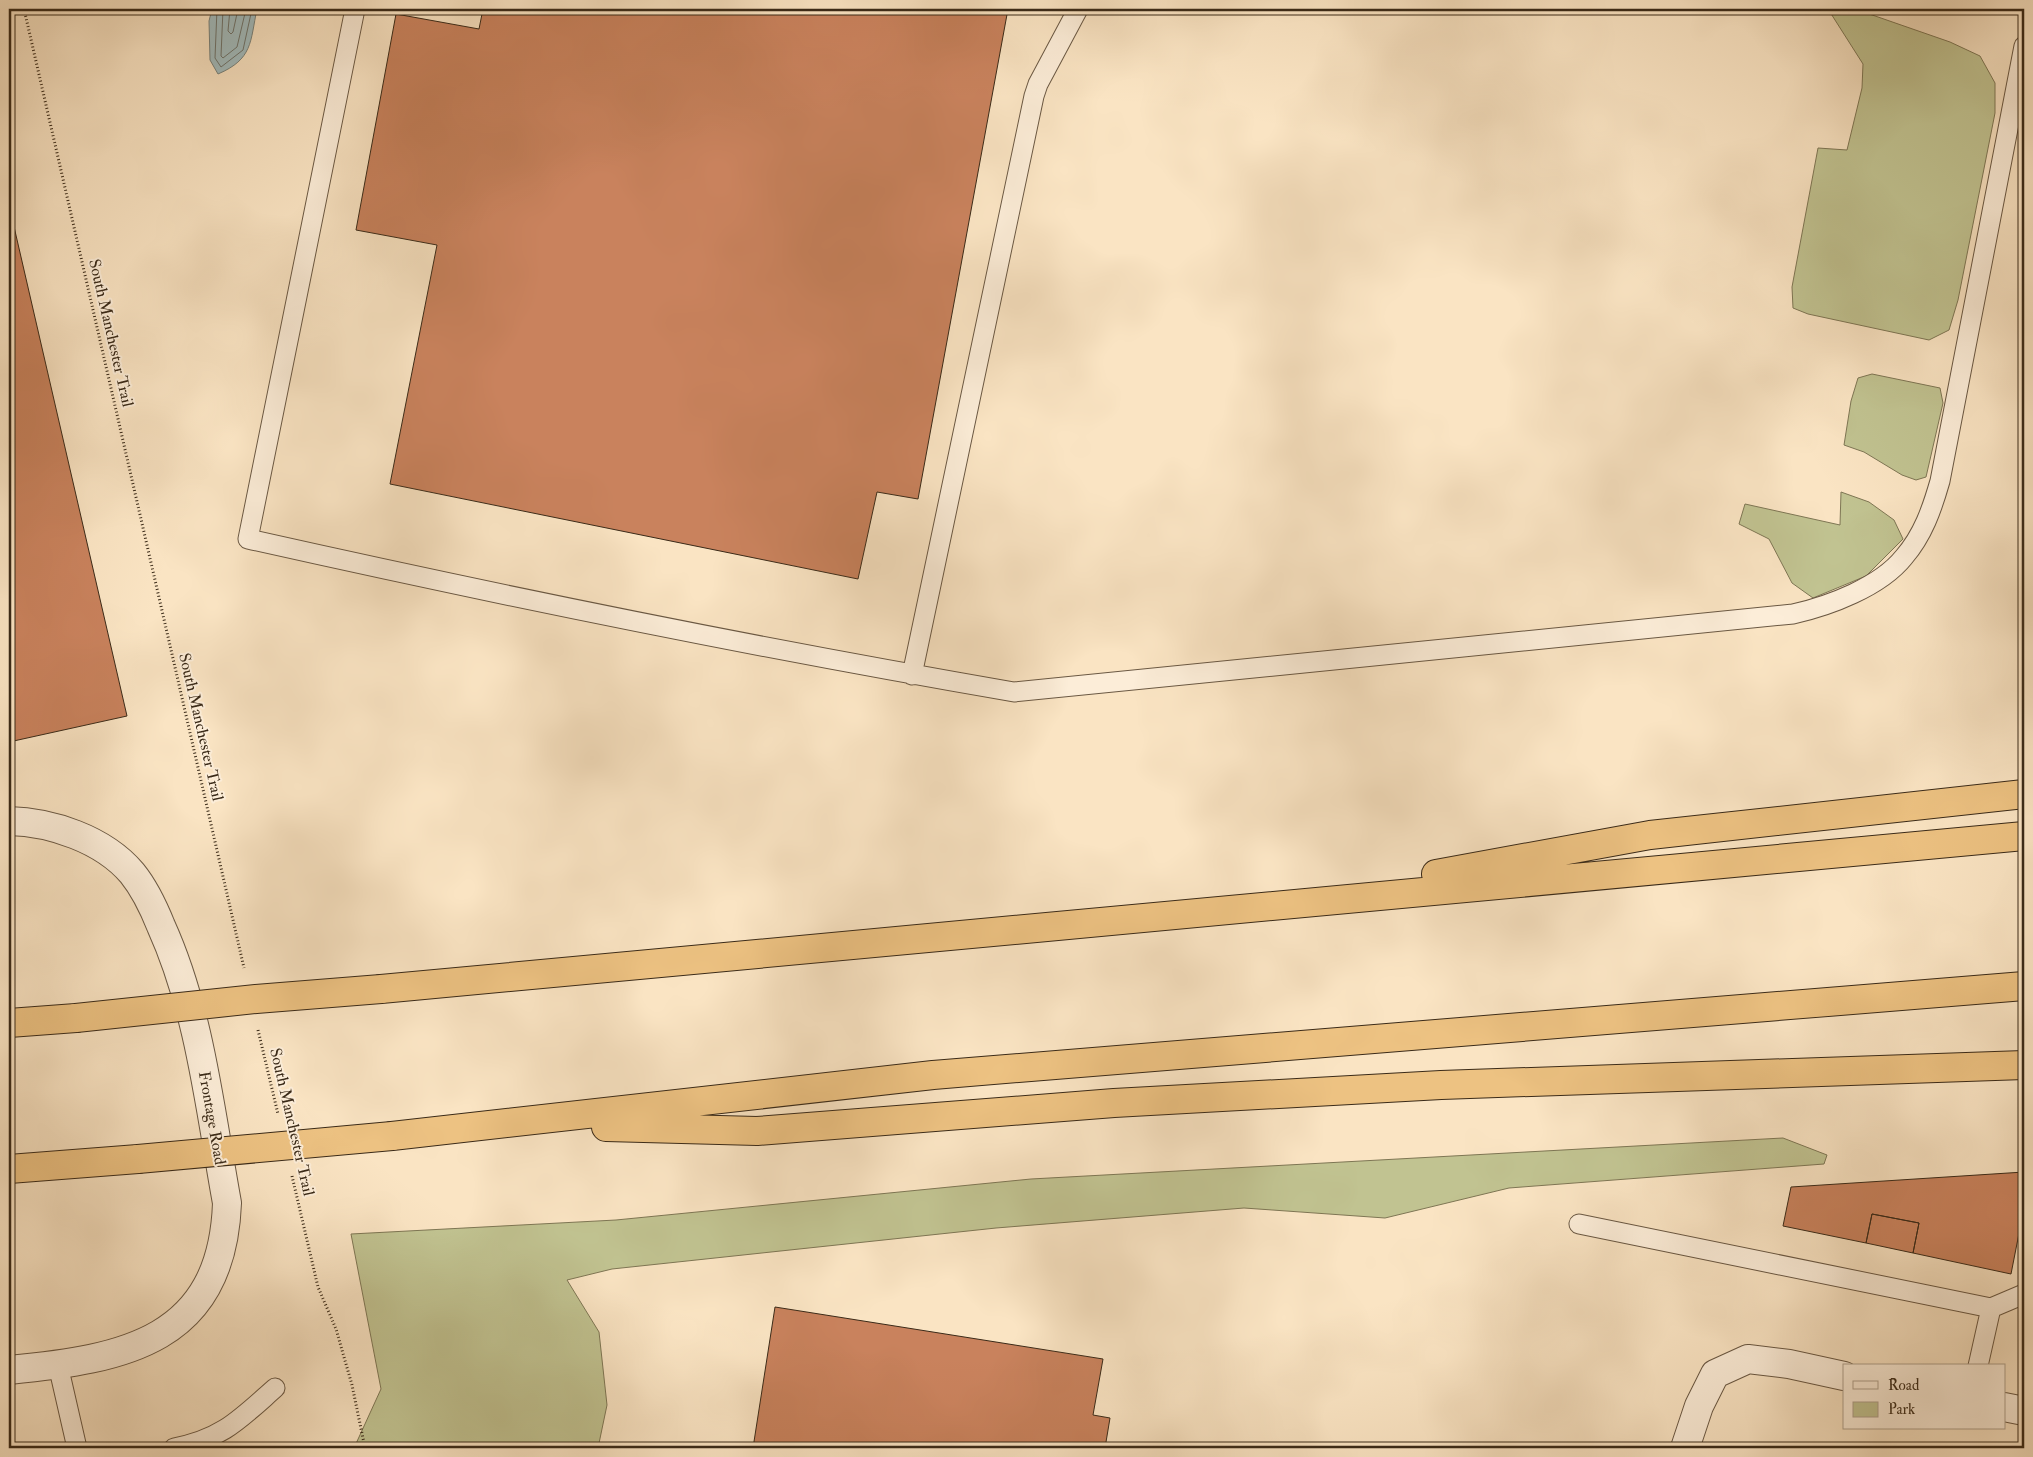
<svg xmlns="http://www.w3.org/2000/svg" width="2033" height="1457" font-family="'IM FELL Double Pica',serif">
<style>
.green{fill:#c1c391;stroke:#7e7654}
.water{fill:#a2bcbe;stroke:#78827c}
.lines{fill:none;stroke-linecap:round;stroke-linejoin:round}
.shore{stroke:#6e736b;stroke-width:1}
.building{fill:#c9825d;stroke:#3a2a18}
.lane-casing{stroke:#6a5843;stroke-width:21}
.street-casing{stroke:#6a5843;stroke-width:30}
.highway-casing{stroke:#3a2a18;stroke-width:30}
.path{stroke:#3a2a18;stroke-width:3;stroke-dasharray:1 2.5;stroke-linecap:butt}
.lane{stroke:#fcedd8;stroke-width:19}
.street{stroke:#fcedd8;stroke-width:28}
.highway{stroke:#edc282;stroke-width:28}
.highway-bridge-casing{stroke:#3a2a18;stroke-width:30;stroke-linecap:butt}
.highway-bridge{stroke:#edc282;stroke-width:28}
.labels{text-anchor:middle;dominant-baseline:central;stroke-width:4;stroke-linejoin:round;paint-order:stroke}
.street-label{font-size:16px;fill:#3a2a18;stroke:#fcedd8}
</style>
<rect width="100%" height="100%" fill="#fae4c3"/>
<filter id="stains"><feTurbulence type="fractalNoise" baseFrequency=".004" numOctaves="4"/><feColorMatrix values="0 0 0 0 .2 0 0 0 0 .09 0 0 0 0 .02 0 0 0 .5 -.17"/></filter>
<radialGradient id="worn" r=".72"><stop offset=".6" stop-color="#630" stop-opacity="0"/><stop offset="1" stop-color="#630" stop-opacity=".3"/></radialGradient>
<path class="green" d="M 1828,9 L 1855,9 L 1950,42 L 1980,56 L 1995,83 L 1995,113 L 1958,300 L 1949,330 L 1929,340 L 1808,314 L 1793,308 L 1792,287 L 1818,148 L 1847,150 L 1862,88 L 1863,64 Z
M 1872,374 L 1940,388 L 1943,403 L 1926,477 L 1916,480 L 1902,475 L 1864,452 L 1844,445 L 1851,401 L 1858,378 Z
M 1841,492 L 1869,502 L 1894,520 L 1903,539 L 1866,576 L 1813,598 L 1792,583 L 1769,539 L 1739,524 L 1745,504 L 1840,525 Z
M 1783,1138 L 1827,1155 L 1824,1164 L 1509,1188 L 1385,1218 L 1244,1208 L 996,1228 L 612,1269 L 567,1280 L 599,1332 L 607,1405 L 598,1448 L 354,1448 L 381,1389 L 351,1234 L 616,1220 L 1031,1179 Z"/>
<path class="water" d="M 212,9 L 257,9 C 250,42 253,59 218,74 L 210,60 L 209,21 Z"/>
<g class="lines">
<path class="shore" d="M 217,9 L 215,58 L 221,67 L 243,50 L 252,9
M 223,9 L 221,56 L 223,58 L 237,47 L 246,9
M 230,9 L 228,31 L 231,34 L 233,32 L 238,9"/>
</g>
<path class="building" d="M 483,9 L 1008,9 L 918,499 L 877,492 L 858,579 L 390,484 L 437,245 L 356,230 L 396,14 L 479,29 Z
M 9,205 L 127,716 L 9,742 Z
M 2024,1172 L 2024,1208 L 2011,1274 L 1913,1253 L 1919,1223 L 1872,1214 L 1866,1243 L 1783,1226 L 1791,1187 Z
M 1872,1214 L 1919,1223 L 1913,1253 L 1866,1243 Z
M 775,1307 L 1103,1359 L 1093,1415 L 1110,1418 L 1105,1448 L 753,1448 Z"/>
<g class="lines">
<defs>
<path id="lane" d="M 355,9 L 248,539 C 502,596 758,648 1014,692 L 1793,614 C 1829,606 1880,587 1904,557 C 1923,535 1932,509 1940,481 L 2024,46
M 912,675 L 1034,96 L 1038,84 L 1078,9
M 1579,1224 L 1991,1308 L 1978,1366
M 1991,1308 L 2024,1294
M 58,1365 L 77,1448
M 174,1448 C 222,1439 240,1419 275,1388"/>
<path id="street" d="M 9,821 C 51,822 103,839 132,873 C 145,889 153,906 161,926 C 200,1012 210,1110 227,1203 C 222,1341 125,1359 9,1370
M 2004,1407 L 2024,1411
M 1685,1448 L 1699,1406 L 1715,1374 L 1748,1359 L 1789,1364 L 1844,1376"/>
<path id="highway" d="M 1436,874 L 1650,835 L 2024,794
M 381,989 L 2024,836
M 9,1023 L 76,1018
M 606,1127 L 757,1131 L 1114,1103 L 1441,1085 L 2024,1065
M 392,1136 L 933,1075 L 2024,986
M 9,1169 L 138,1159"/>
</defs>
<use href="#lane" class="lane-casing"/>
<use href="#street" class="street-casing"/>
<use href="#highway" class="highway-casing"/>
<path class="path" d="M 24,9 L 244,968
M 258,1030 L 278,1114
M 292,1176 L 318,1287 L 336,1329 L 352,1385 L 365,1448"/>
<use href="#lane" class="lane"/>
<use href="#street" class="street"/>
<use href="#highway" class="highway"/>
<defs>
<path id="highway-bridge" d="M 76,1018 L 256,999 L 381,989
M 138,1159 L 392,1136"/>
</defs>
<use href="#highway-bridge" class="highway-bridge-casing"/>
<use href="#highway-bridge" class="highway-bridge"/>
</g>
<g class="labels">
<g class="street-label">
<text transform="translate(111 333) rotate(77)">South Manchester Trail</text>
<text transform="translate(201 727) rotate(77)">South Manchester Trail</text>
<text transform="translate(212 1118) rotate(80)">Frontage Road</text>
<text transform="translate(292 1122) rotate(77)">South Manchester Trail</text>
</g>
</g>
<rect width="2033" height="1457" fill="none" stroke="#fae4c3" stroke-width="30"/>
<rect x="10" y="10" width="2013" height="1437" fill="none" stroke="#3a2a18" stroke-width="2.5"/>
<rect x="15" y="15" width="2003" height="1427" fill="none" stroke="#3a2a18"/>
<rect x="1843" y="1364" width="162" height="65" fill="#fcedd8" stroke="#ae9f8b"/>
<rect x="1853" y="1381" width="25" height="8" fill="#fcedd8" stroke="#ae9f8b"/>
<text x="1888" y="1390" font-size="15" fill="#3a2a18">Road</text>
<rect x="1853" y="1402" width="25" height="15" fill="#c1c391" stroke="#ae9f8b"/>
<text x="1888" y="1414" font-size="15" fill="#3a2a18">Park</text>
<rect width="100%" height="100%" filter="url(#stains)"/>
<rect width="100%" height="100%" fill="url(#worn)"/>
</svg>
